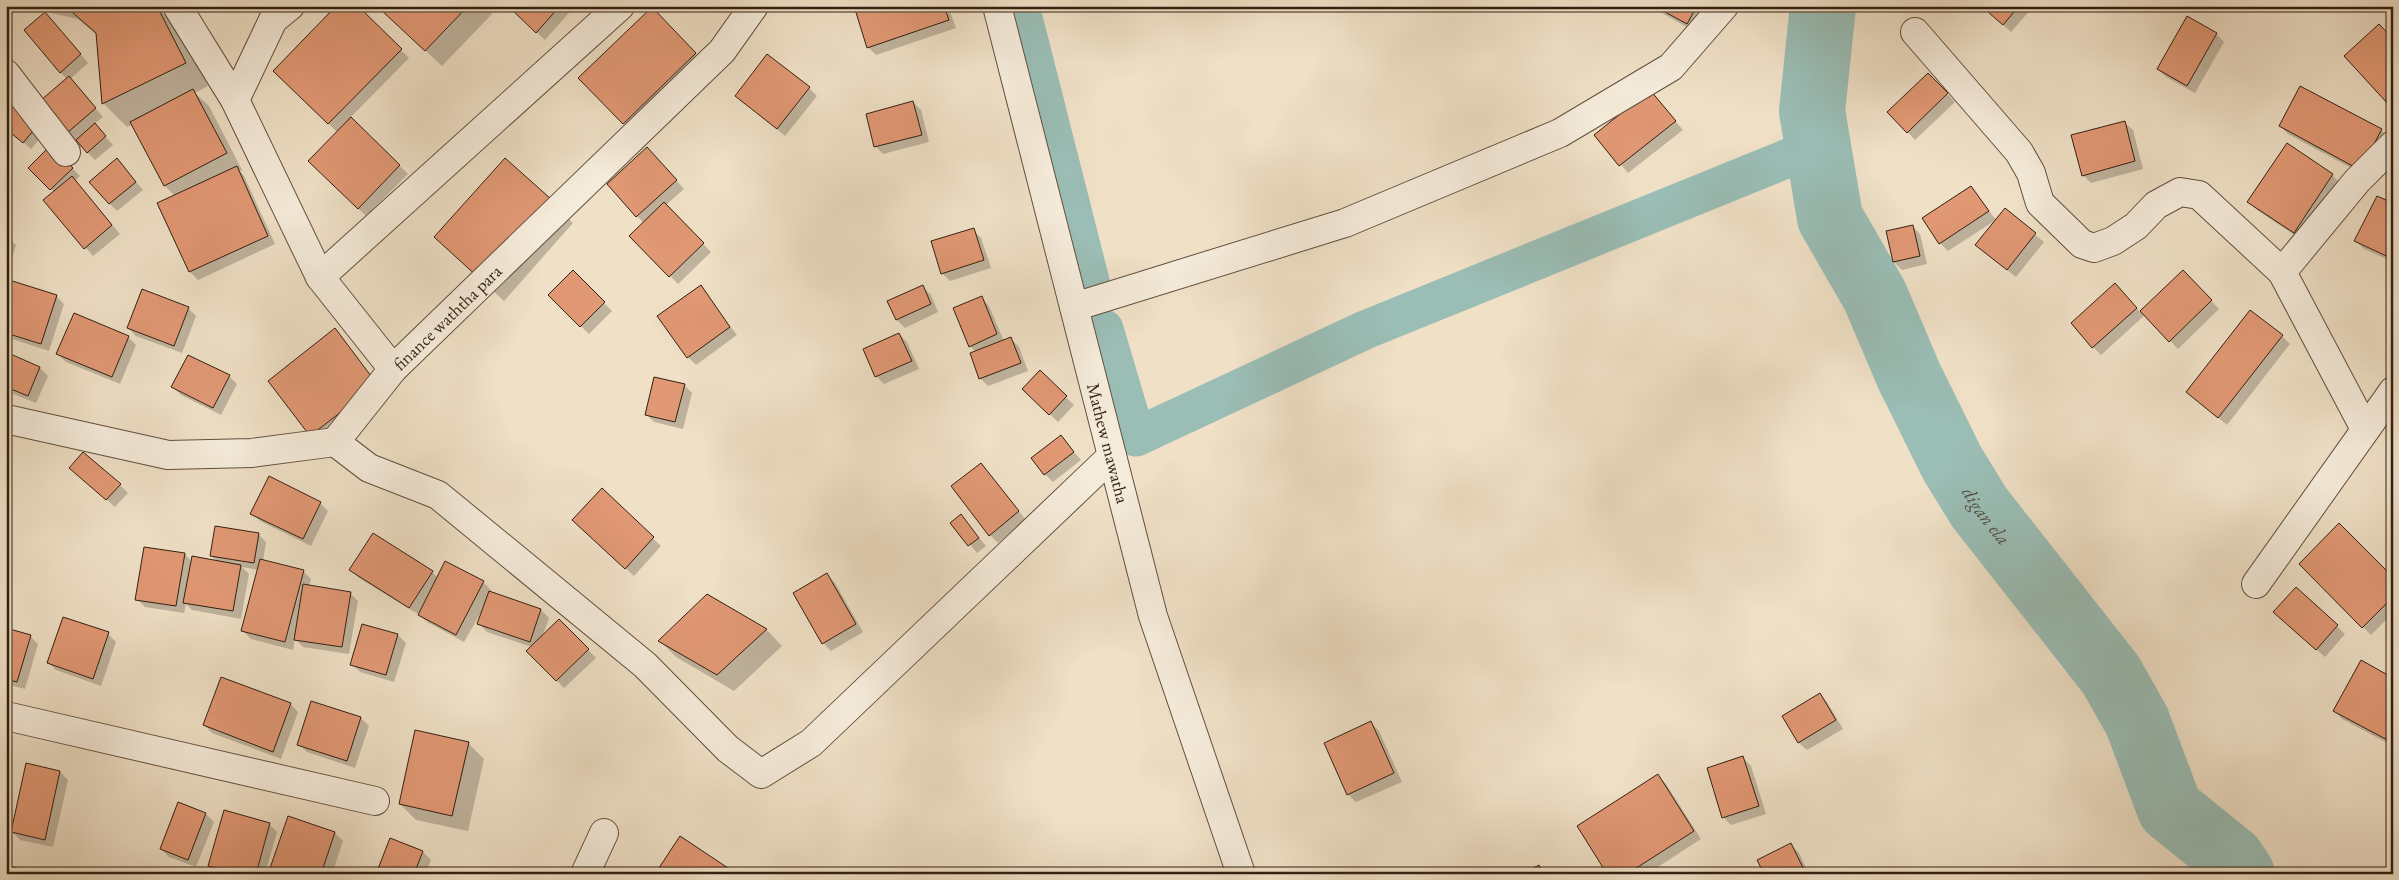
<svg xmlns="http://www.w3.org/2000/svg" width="2399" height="880" font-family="'EB Garamond',serif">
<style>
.shadow{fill:#0003}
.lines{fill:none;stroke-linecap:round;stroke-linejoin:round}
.canal{stroke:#9abdb5;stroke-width:39}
.river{stroke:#9abdb5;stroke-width:66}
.building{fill:#e19874;stroke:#321f11}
.street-casing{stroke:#614f3e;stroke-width:30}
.street{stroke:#f5ebda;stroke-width:28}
.labels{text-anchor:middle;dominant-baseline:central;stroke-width:4.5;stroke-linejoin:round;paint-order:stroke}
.street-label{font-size:18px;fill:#321f11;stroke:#f5ebda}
.water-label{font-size:19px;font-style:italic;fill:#514e42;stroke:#f5ebda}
</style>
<rect width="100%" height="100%" fill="#efe0c6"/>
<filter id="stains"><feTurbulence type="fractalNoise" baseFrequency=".004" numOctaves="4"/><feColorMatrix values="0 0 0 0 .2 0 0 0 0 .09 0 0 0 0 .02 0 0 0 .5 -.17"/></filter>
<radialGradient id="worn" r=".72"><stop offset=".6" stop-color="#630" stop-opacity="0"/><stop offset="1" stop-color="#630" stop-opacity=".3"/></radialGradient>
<path class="shadow" d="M 19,6 L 155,6 L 182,32 L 208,86 L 195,93 L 209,106 L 242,170 L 240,171 L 244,176 L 275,244 L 198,280 L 190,272 L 159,204 L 175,196 L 165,186 L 133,124 L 127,127 L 104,104 L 98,36 L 78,19 Z
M 356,6 L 409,58 L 350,118 L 408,174 L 366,216 L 310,161 L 338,133 L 275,71 Z
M 386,6 L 485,6 L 492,14 L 442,66 L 399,26 Z
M 509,6 L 575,6 L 545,40 Z
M 855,6 L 948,6 L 956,28 L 876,55 L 868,47 Z
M 1650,6 L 1709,6 L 1695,32 Z
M 1982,6 L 2034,6 L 2011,32 Z
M 652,9 L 703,62 L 632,131 L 580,78 Z
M 2187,18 L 2216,34 L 2224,42 L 2195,93 L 2166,77 L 2158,69 Z
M 53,21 L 88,63 L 70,79 L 103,117 L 94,124 L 113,145 L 95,160 L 68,132 L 67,79 L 60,72 Z
M 2393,40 L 2393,107 L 2345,56 Z
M 1928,74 L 1955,102 L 1915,140 L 1889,112 Z
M 809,88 L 817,96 L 785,136 L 736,95 Z
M 2301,88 L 2381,130 L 2389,138 L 2368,177 L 2288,134 L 2280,126 Z
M 1650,91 L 1683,130 L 1628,173 L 1596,135 Z
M 6,101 L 44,134 L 31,149 L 6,128 Z
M 913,102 L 921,110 L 929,142 L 883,154 L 875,146 Z
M 2124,122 L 2133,130 L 2143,169 L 2091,183 L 2083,175 Z
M 2287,145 L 2332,175 L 2340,183 L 2302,240 L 2257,210 L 2249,202 Z
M 51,147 L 80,176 L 75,181 L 120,234 L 93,256 L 45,200 L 54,192 L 30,168 Z
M 655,156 L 684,189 L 666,205 L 711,252 L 678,284 L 631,236 L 644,223 L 637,216 Z
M 124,168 L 143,190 L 117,211 L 109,203 Z
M 1971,187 L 1996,220 L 1948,251 L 1940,243 L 1924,218 Z
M 550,200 L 573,223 L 504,301 L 435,237 Z
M 2393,205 L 2393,262 L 2364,249 L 2356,241 Z
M 2005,210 L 2044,242 L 2016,277 L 1976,245 Z
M 1912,226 L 1920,234 L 1927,264 L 1902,270 L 1894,262 Z
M 973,230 L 981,238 L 991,268 L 950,281 L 942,273 Z
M 6,236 L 16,245 L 8,273 L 6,273 Z
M 2183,271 L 2219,309 L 2178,349 L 2145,315 L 2101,355 L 2093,347 L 2123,293 L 2140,312 Z
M 573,272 L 612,311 L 589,334 L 549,295 Z
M 6,281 L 56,296 L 64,304 L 49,351 L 6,337 Z
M 700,287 L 737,335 L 696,365 L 688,357 Z
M 923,287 L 931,295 L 938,312 L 905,328 L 897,320 L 889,302 Z
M 981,298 L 989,306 L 1004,341 L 1011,339 L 1019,347 L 1028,371 L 988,386 L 980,378 L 976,352 L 970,346 Z
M 188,308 L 196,316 L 182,353 L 136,336 L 128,328 Z
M 335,330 L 384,392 L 319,443 L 311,435 Z
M 899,334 L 907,342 L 919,369 L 884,384 L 876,376 Z
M 2282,336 L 2290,344 L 2227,425 L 2187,392 Z
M 128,337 L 136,345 L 120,384 L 66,362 L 58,354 Z
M 6,354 L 40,368 L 48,376 L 36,403 L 6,391 Z
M 1040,372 L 1074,405 L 1058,422 L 1024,389 Z
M 229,376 L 237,384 L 221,415 L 181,395 L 173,387 Z
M 684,385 L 692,393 L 683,429 L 654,422 L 646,414 Z
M 1061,437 L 1081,460 L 1053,482 L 1045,474 Z
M 981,464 L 1026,520 L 998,543 L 990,535 Z
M 79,476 L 120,485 L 128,493 L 115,507 Z
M 602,490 L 661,546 L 634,576 L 582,528 Z
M 320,503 L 328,511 L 311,546 L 260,521 L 252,513 Z
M 961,516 L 986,546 L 977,553 L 952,523 Z
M 258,534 L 266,542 L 263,561 L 303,571 L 311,579 L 309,586 L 350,593 L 358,601 L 349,654 L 303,647 L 295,639 L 293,650 L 251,639 L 243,631 L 259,570 L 242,567 L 249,574 L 241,619 L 192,610 L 186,604 L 184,613 L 145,607 L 137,599 L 185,554 L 192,562 L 218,562 L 211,556 Z
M 2300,564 L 2393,578 L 2393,613 L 2371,635 Z
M 351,570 L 432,572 L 438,578 L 483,582 L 491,590 L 490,592 L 541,610 L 549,618 L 542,637 L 559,620 L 596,658 L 564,688 L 528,651 L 532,647 L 487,632 L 479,624 L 487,602 L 464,642 L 427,622 L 418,614 L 359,578 Z
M 827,575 L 835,583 L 863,632 L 831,651 L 823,643 Z
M 2296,588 L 2345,634 L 2325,657 L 2283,620 Z
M 707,595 L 767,630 L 782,646 L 734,691 L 676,657 L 660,641 Z
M 6,629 L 30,636 L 38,644 L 25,689 L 6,684 Z
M 108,634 L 116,642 L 101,686 L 56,670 L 48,662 Z
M 398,635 L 406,643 L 394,682 L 360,672 L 352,664 Z
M 2393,679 L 2393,746 L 2342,719 L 2334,711 Z
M 1819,694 L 1827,702 L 1843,729 L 1807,750 L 1799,743 L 1784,716 Z
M 312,702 L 361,718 L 369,726 L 355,768 L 307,752 L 299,744 Z
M 290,704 L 298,712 L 281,759 L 212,733 L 204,725 Z
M 1371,723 L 1379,731 L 1402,782 L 1356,802 L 1348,794 Z
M 468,743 L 484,759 L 468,831 L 416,820 L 400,804 Z
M 1743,758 L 1751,766 L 1766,814 L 1731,825 L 1723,817 Z
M 6,767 L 12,773 L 6,802 Z
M 60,772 L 68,780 L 53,847 L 20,840 L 12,832 Z
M 1658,776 L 1666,784 L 1701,839 L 1647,874 L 1608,874 Z
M 179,804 L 206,814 L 214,822 L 196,867 L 169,857 L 161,849 Z
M 289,818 L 335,833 L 343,841 L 332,874 L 269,874 Z
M 269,824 L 277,832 L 265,874 L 219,874 L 209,865 Z
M 1791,845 L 1799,853 L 1809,874 L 1765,874 Z
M 423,852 L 431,860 L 425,874 L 377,874 Z"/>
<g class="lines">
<path class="canal" d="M 1020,6 L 1091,285
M 1104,329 L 1136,437 L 1365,330 L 1818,146"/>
<path class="river" id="s1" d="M 1823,6 L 1812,111 L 1830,218 L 1875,296 L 1909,376 L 1952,463 L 1979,507 L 2111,675 L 2137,721 L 2170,809 L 2232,859 L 2242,874"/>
</g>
<path class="building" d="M 65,6 L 157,6 L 186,63 L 102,104 L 96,33 Z
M 336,6 L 358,6 L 402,49 L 328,124 L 273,71 Z
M 384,6 L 468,6 L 425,51 L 381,10 Z
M 508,6 L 560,6 L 536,33 Z
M 854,6 L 944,6 L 949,20 L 867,48 Z
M 1654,6 L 1697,6 L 1687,24 Z
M 1981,6 L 2019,6 L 2003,25 Z
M 652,7 L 696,53 L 623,124 L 578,78 Z
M 45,12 L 81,54 L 60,73 L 24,30 Z
M 2187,16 L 2217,33 L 2187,86 L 2157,69 Z
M 2379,24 L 2393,39 L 2393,99 L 2388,104 L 2344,56 Z
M 767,54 L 810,87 L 777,129 L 735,96 Z
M 1928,73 L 1948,93 L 1907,133 L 1887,112 Z
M 69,76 L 96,108 L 67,133 L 40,101 Z
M 2300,86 L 2382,129 L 2360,170 L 2279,126 Z
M 193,89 L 227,153 L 164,186 L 130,122 Z
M 1650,90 L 1676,121 L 1619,166 L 1594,135 Z
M 6,100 L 37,126 L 23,143 L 6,129 Z
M 913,101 L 922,135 L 874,147 L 866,114 Z
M 351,117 L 400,165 L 358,209 L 308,161 Z
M 2125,121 L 2135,161 L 2082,176 L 2071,135 Z
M 95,123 L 106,136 L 87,153 L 76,140 Z
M 2287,143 L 2333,174 L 2294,233 L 2247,202 Z
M 51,145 L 73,168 L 50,190 L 28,168 Z
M 647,147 L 677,180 L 636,217 L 607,184 Z
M 117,158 L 136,182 L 109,204 L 89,182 Z
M 505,158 L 551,199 L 480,279 L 434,237 Z
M 237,166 L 268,236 L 189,272 L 157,203 Z
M 72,176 L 112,225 L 84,249 L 43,200 Z
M 1971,186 L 1989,211 L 1939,244 L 1922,218 Z
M 2377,196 L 2393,203 L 2393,259 L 2354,241 Z
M 664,202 L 704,243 L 669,277 L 629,236 Z
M 2005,208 L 2036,233 L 2007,270 L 1975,245 Z
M 1913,225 L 1920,256 L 1893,262 L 1886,231 Z
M 974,228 L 984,260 L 941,274 L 931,241 Z
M 573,270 L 605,302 L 580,327 L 548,295 Z
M 2183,270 L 2212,300 L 2169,342 L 2140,311 Z
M 6,279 L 57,295 L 41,344 L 6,333 Z
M 2115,283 L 2137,308 L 2092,348 L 2071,323 Z
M 701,285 L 730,327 L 687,358 L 657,316 Z
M 923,285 L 931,304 L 896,320 L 887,301 Z
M 142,289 L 189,307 L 174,346 L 127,328 Z
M 982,296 L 997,334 L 969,347 L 953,308 Z
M 2250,310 L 2283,335 L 2218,418 L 2186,392 Z
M 74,313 L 129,336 L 112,377 L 56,354 Z
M 335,328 L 377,384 L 310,436 L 268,381 Z
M 899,333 L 912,361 L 875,377 L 863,349 Z
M 1011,337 L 1021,363 L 979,379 L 970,353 Z
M 6,352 L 40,367 L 28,396 L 6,387 Z
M 188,355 L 230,375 L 213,408 L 171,387 Z
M 1040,370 L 1067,396 L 1049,415 L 1022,389 Z
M 654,377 L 685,384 L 675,422 L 645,415 Z
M 1061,435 L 1074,452 L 1044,475 L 1031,458 Z
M 83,452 L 121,484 L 106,500 L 69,468 Z
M 981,463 L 1019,511 L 989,536 L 951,486 Z
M 269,476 L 321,502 L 303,539 L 250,514 Z
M 602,488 L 654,537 L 625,569 L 572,520 Z
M 961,514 L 979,538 L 968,546 L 950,523 Z
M 2339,523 L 2393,577 L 2393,597 L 2362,628 L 2299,564 Z
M 215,526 L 259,533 L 254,563 L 210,556 Z
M 373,533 L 433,571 L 409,608 L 349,570 Z
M 144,547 L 185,553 L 176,606 L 135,600 Z
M 192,556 L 241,565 L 233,611 L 183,603 Z
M 260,559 L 304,570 L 285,642 L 241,631 Z
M 445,561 L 484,581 L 456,635 L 418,615 Z
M 827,573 L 856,624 L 822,644 L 793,593 Z
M 303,584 L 351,592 L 342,647 L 294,640 Z
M 2296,587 L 2338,625 L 2316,650 L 2273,612 Z
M 489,591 L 541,609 L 530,642 L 477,624 Z
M 707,594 L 767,629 L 717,675 L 658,641 Z
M 63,617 L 109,632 L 93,679 L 47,663 Z
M 559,619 L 589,649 L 556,681 L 526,651 Z
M 362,624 L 398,634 L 386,675 L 350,665 Z
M 6,628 L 31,635 L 17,682 L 6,679 Z
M 2361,660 L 2393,678 L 2393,743 L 2333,711 Z
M 221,677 L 291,703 L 273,752 L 203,725 Z
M 1820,693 L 1836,720 L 1798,743 L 1782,716 Z
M 311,701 L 361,717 L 347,761 L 297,745 Z
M 1371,721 L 1394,773 L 1347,795 L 1324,743 Z
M 415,730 L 469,742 L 452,816 L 399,804 Z
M 1743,756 L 1759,806 L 1722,818 L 1707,768 Z
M 26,763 L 60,771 L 45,840 L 11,832 Z
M 1658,774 L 1694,831 L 1627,874 L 1607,874 L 1577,826 Z
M 178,802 L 206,813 L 188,860 L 160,849 Z
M 224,810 L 270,823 L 256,874 L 237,874 L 208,866 Z
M 288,816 L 335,832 L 321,874 L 268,874 Z
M 680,836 L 737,874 L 655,874 Z
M 390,838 L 423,851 L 414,874 L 376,874 Z
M 1791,843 L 1806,874 L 1764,874 L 1757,860 Z
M 6,865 L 31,872 L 31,874 L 6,874 Z
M 1539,865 L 1543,874 L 1523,874 Z"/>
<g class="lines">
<defs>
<g id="street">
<path d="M 177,6 L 235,100 L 320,277 L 393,369"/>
<path id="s2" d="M 997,6 L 1153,616 L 1241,874"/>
<path d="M 1915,32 L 2019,152 L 2031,173 L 2040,203 L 2082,244 L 2094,248 L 2113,241 L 2136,226 L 2156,205 L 2180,192 L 2199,195 L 2282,272"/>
<path d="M 6,74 L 66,152"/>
<path d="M 235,100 L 273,20 L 290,6"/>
<path d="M 320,277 L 620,6"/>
<path d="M 1074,307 L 1345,223 L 1560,133 L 1671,67 L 1724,6"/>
<path d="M 6,419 L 168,455 L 252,453 L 335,442 L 369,468 L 438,495 L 645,665 L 728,749 L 761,774 L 811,743 L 1112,456"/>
<path d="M 2365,429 L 2282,272 L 2357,181 L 2393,145"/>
<path id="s3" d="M 335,442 L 393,369 L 722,51 L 754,6"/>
<path d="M 2256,584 L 2393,391"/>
<path d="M 6,716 L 375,801"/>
<path d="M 585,874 L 604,833"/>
</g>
</defs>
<use href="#street" class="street-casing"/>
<use href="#street" class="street"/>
</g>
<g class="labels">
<g class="street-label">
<text stroke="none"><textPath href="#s3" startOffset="168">finance waththa para</textPath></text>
<text stroke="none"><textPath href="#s2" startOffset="451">Mathew mawatha</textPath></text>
</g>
<g class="water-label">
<text stroke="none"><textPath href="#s1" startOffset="551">digan ela</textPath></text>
</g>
</g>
<rect width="2399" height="880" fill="none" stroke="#efe0c6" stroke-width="25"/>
<rect x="8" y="8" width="2384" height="865" fill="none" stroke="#321f11" stroke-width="2.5"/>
<rect x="12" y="12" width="2374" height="855" fill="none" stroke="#321f11"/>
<rect width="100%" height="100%" filter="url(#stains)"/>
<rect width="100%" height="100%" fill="url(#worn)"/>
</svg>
